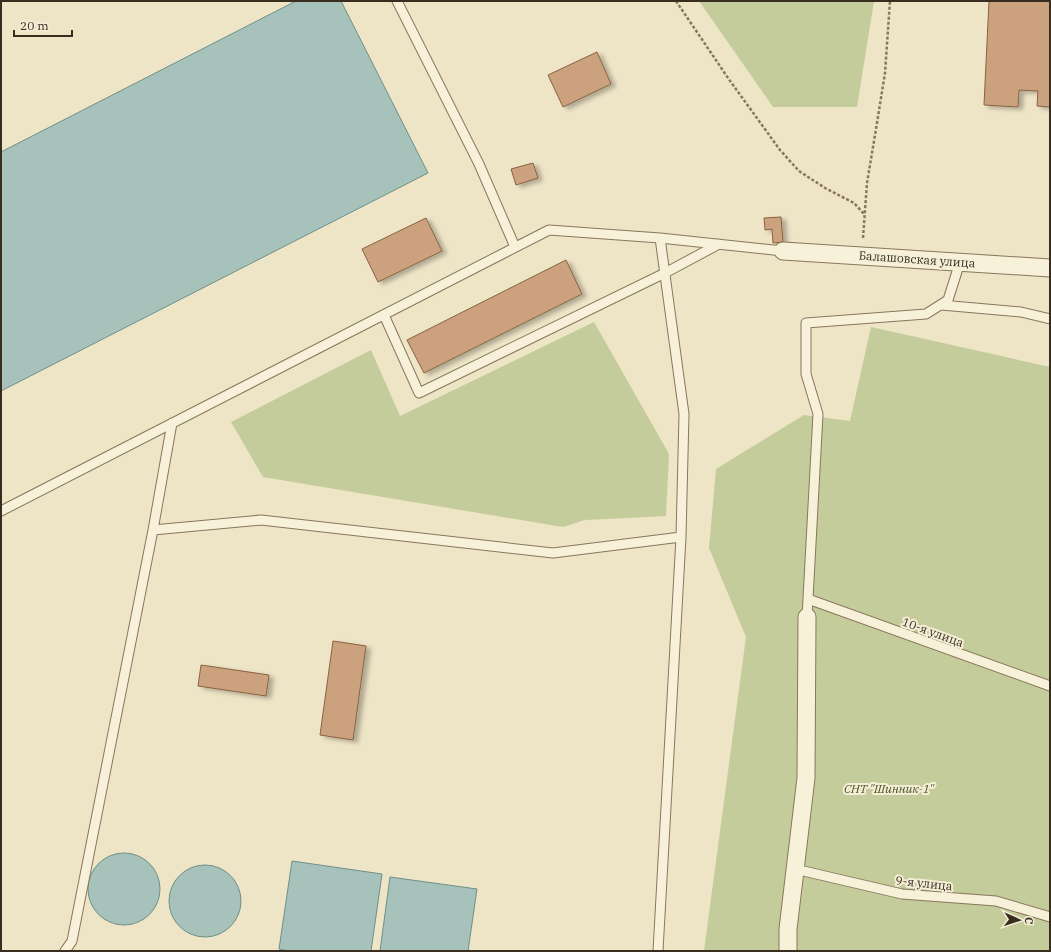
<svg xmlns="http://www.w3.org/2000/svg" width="1051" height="952" font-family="'IBM Plex Serif',serif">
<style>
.green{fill:#c3cc9a}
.water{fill:#a7c1bb;stroke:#6e9089}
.building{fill:#cba27d;stroke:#886242;filter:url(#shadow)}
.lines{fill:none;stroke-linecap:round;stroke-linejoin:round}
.service-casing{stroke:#89765c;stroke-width:11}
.minor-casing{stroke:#89765c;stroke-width:19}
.path{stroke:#89765c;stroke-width:2.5;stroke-dasharray:3 2;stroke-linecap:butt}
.service{stroke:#f8f1d9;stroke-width:9}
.minor{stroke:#f8f1d9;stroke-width:17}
.labels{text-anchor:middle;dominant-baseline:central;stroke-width:4;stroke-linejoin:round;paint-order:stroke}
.street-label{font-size:12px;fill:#392d1f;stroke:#f5eed6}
.park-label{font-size:12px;font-style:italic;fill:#475526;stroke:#f5eed6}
</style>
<defs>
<filter id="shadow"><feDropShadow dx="4.5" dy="2.5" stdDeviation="2" flood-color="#0004"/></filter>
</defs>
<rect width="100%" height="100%" fill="#eee4c6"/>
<path class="green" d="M 699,1 L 874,1 L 857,107 L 773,107 Z
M 594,322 L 669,454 L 666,516 L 585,520 L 563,527 L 263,477 L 231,422 L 371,350 L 400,416 Z
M 871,327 L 1050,367 L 1050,951 L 704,951 L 746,637 L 709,548 L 716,469 L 804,415 L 850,421 Z"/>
<path class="water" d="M 296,1 L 341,1 L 428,173 L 1,391 L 1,152 Z
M88 889a36 36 0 1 1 72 0a36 36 0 1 1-72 0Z
M 292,861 L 382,874 L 371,951 L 289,951 L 279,949 Z
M169 901a36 36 0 1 1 72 0a36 36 0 1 1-72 0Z
M 390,877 L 477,889 L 468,951 L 380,951 Z"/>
<path class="building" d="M 989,1 L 1050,1 L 1050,107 L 1037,106 L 1038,91 L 1019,90 L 1018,107 L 984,105 Z
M 597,52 L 611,84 L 563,107 L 548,75 Z
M 533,163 L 538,178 L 516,185 L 511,169 Z
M 781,217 L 783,242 L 773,243 L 772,229 L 765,230 L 764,218 Z
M 426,218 L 442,251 L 378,282 L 362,249 Z
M 566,260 L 582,294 L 424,373 L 407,340 Z
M 333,641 L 366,646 L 353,740 L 320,735 Z
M 201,665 L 269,675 L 266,696 L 198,686 Z"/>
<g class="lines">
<defs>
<path id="service" d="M 397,1 L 479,164 L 515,247
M 941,305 L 1021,312 L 1050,319
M 384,315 L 419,393 L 665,273 L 719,244
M 1,511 L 549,230 L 660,238 L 783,251
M 153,530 L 261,520 L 553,553 L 681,537
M 808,599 L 1050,686
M 807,617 L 818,414 L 806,374 L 806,323 L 926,314 L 948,300 L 960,262
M 795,869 L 902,894 L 996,901 L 1050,917
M 65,951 L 72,941 L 153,530 L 172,423
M 658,951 L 681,537 L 684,414 L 660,238"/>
<path id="minor" d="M 783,251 L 1050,268
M 788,951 L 788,929 L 806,778 L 807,617"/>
</defs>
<use href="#service" class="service-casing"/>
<use href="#minor" class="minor-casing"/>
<path class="path" d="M 676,1 L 728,78 L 780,150 L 799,171 L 825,188 L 854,203 L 865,215
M 863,238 L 867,183 L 877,123 L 885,73 L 890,1"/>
<use href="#service" class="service"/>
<use href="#minor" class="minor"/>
</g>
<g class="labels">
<g class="street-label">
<text transform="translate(917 259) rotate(4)">Балашовская улица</text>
<text transform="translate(933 632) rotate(20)">10-я улица</text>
<text transform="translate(924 883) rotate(6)">9-я улица</text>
</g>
<g class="park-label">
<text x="889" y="788">СНТ "Шинник-1"</text>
</g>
</g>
<rect width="1051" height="952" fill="none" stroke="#392d1f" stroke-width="4"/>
<g transform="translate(1019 920) rotate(93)" stroke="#f5eed6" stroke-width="3" paint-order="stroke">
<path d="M0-3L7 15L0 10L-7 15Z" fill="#392d1f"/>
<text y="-6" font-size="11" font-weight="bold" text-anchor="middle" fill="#392d1f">С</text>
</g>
<path d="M14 30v6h58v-6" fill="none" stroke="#392d1f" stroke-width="2"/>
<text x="20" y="30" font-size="12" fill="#392d1f" stroke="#f5eed6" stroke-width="3" paint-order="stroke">20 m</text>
</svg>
